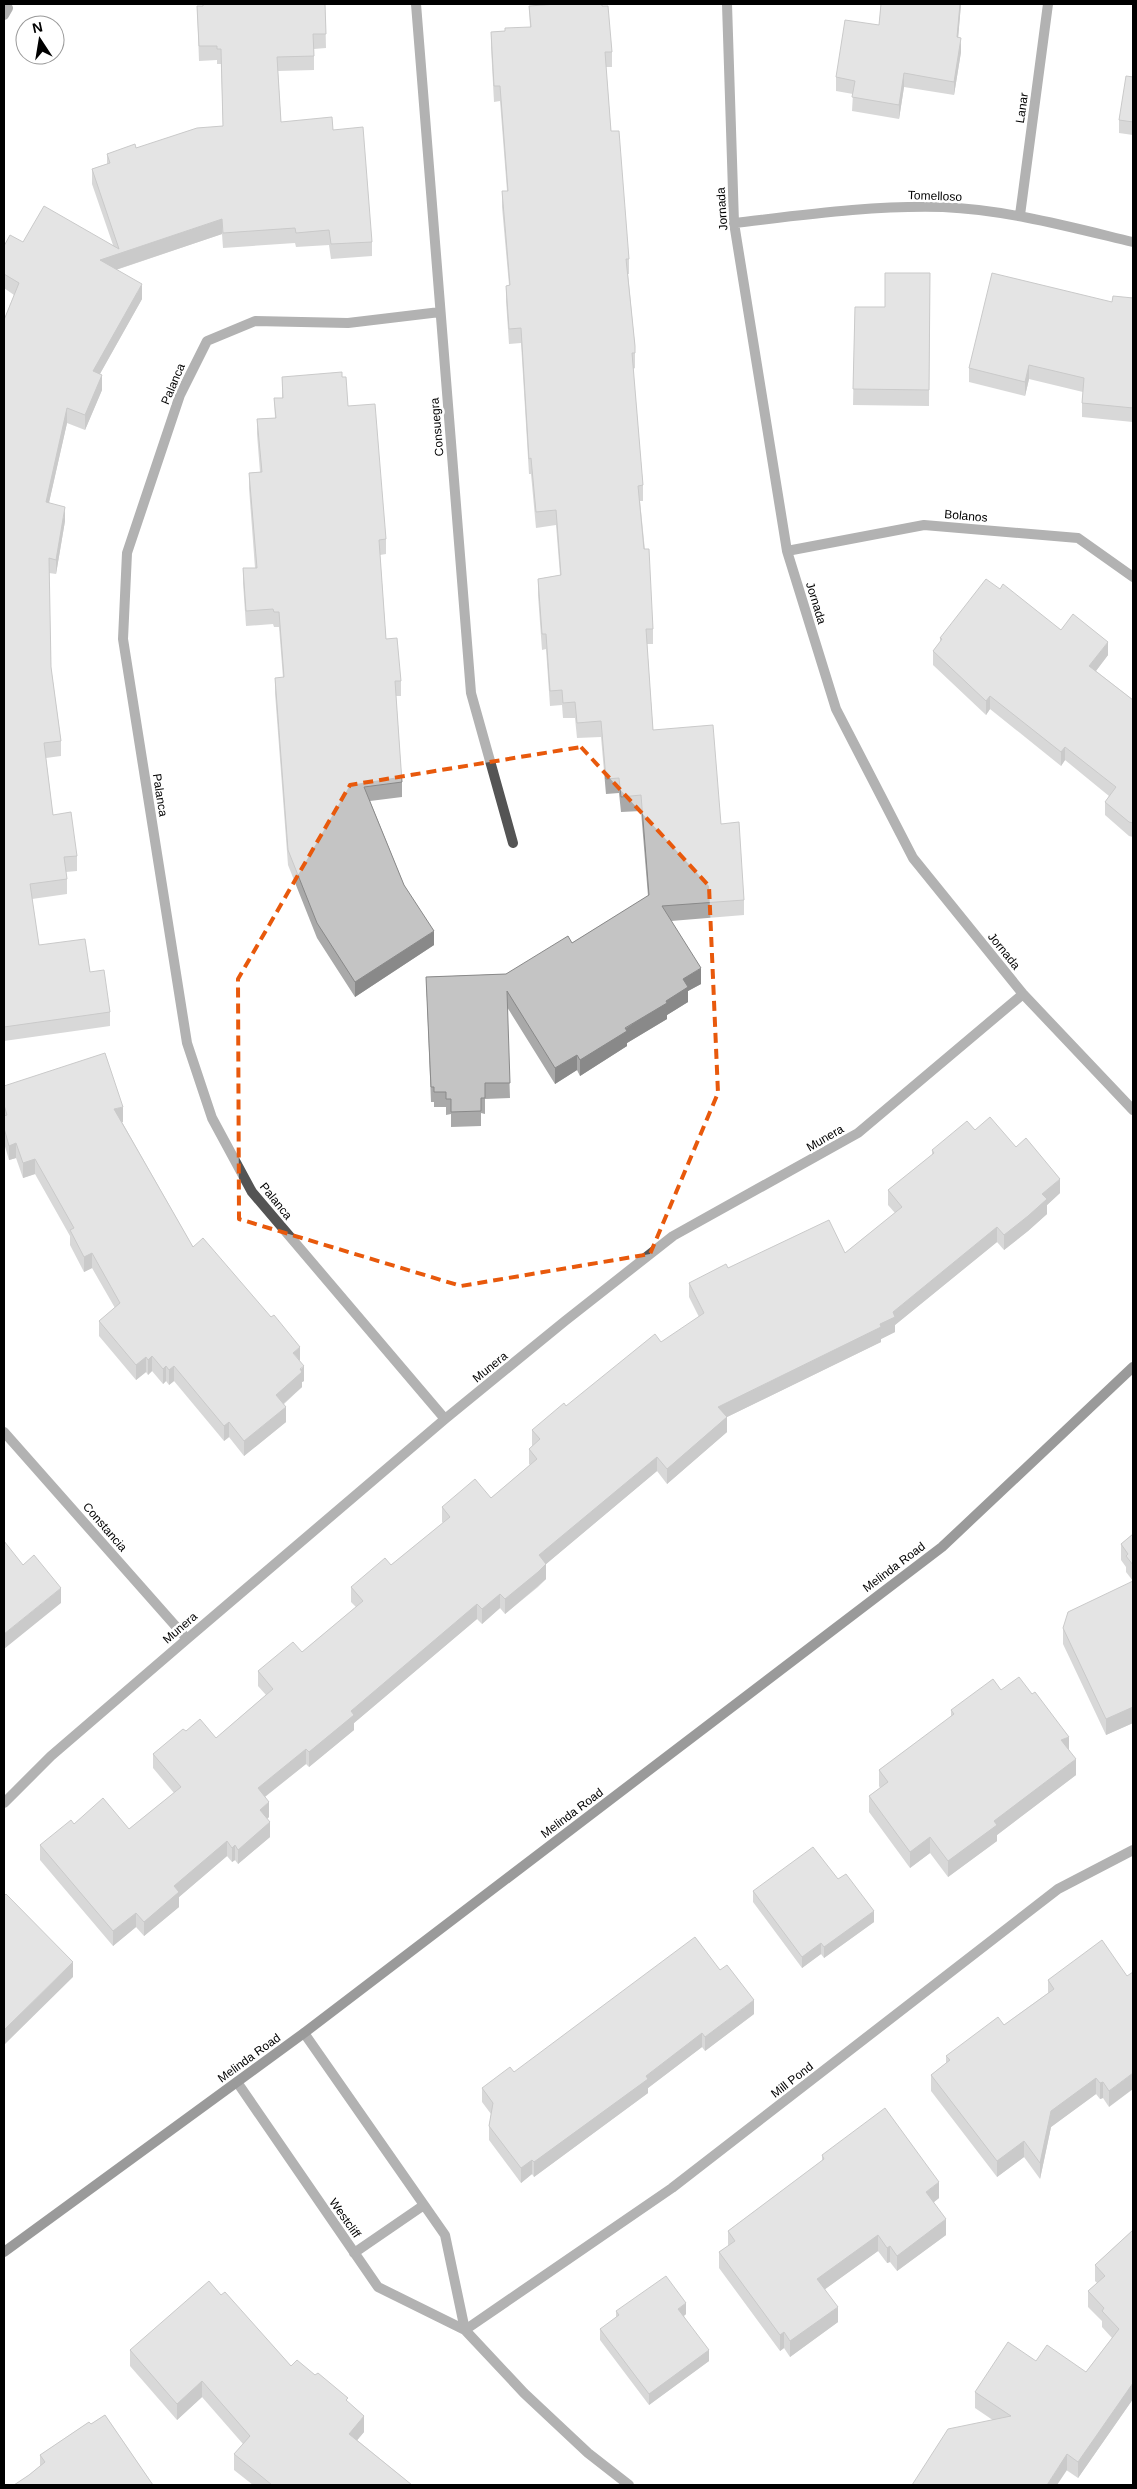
<svg xmlns="http://www.w3.org/2000/svg" width="1137" height="2489" font-family="Helvetica,sans-serif">
<style>
.lines{fill:none;stroke-linecap:round;stroke-linejoin:round}
.street{stroke:#545454;stroke-width:10}
.secondary{stroke:#212121;stroke-width:10}
.wall{fill:#a9a9a9}
.shaded-wall{fill:#898989}
.building{fill:#c4c4c4;stroke:#898989}
.marked{fill:none;stroke:#e8590c;stroke-width:4;stroke-dasharray:10 6;stroke-linejoin:round}
.labels{text-anchor:middle;dominant-baseline:central;stroke-width:5;stroke-linejoin:round;paint-order:stroke}
.street-label{font-size:12px;fill:#000;stroke:#fff}
</style>
<rect width="100%" height="100%" fill="#fff"/>
<g class="lines">
<path class="street" d="M 416,4 L 471,693 L 513,843
M 727,4 L 734,223 L 787,551 L 836,709 L 913,858 L 1023,994 L 1133,1110
M 4,15 L 8,8
M 1020,215 L 1048,4
M 734,223 C 803,215 873,205 943,207 C 1008,210 1070,227 1133,242
M 440,312 L 348,323 L 255,321 L 207,341 L 180,395 L 127,553 L 123,639 L 187,1043 L 212,1118 L 252,1192 L 445,1419
M 787,551 L 924,525 L 1078,538 L 1133,577
M 4,1432 L 187,1639
M 4,1803 L 51,1756 L 187,1639 L 445,1419 L 565,1321 L 673,1236 L 858,1133 L 1023,994
M 304,2033 L 445,2235 L 465,2330
M 237,2082 L 378,2287 L 465,2330 L 524,2393 L 588,2453 L 629,2485
M 354,2253 L 424,2205
M 465,2330 L 672,2188 L 1058,1889 L 1133,1850"/>
<path class="secondary" d="M 4,2252 L 304,2033 L 942,1547 L 1133,1367"/>
</g>
<path class="wall" d="M 203,4 L 325,4 L 326,48 L 314,49 L 314,70 L 278,71 L 281,122 L 333,130 L 372,242 L 372,256 L 331,259 L 329,245 L 296,247 L 295,243 L 223,248 L 222,234 L 116,270 L 142,299 L 100,374 L 102,390 L 85,430 L 67,423 L 49,502 L 65,521 L 56,574 L 49,573 L 51,667 L 61,741 L 61,756 L 46,758 L 53,815 L 77,856 L 77,871 L 66,872 L 67,879 L 67,894 L 32,899 L 39,945 L 90,972 L 110,1012 L 110,1026 L 4,1041 L 4,320 L 14,295 L 4,288 L 4,246 L 23,242 L 113,245 L 92,184 L 92,169 L 107,164 L 107,154 L 136,148 L 223,126 L 221,64 L 217,64 L 217,60 L 199,61 L 197,6 L 203,6 Z
M 881,4 L 961,4 L 958,37 L 961,52 L 954,95 L 904,87 L 899,119 L 852,111 L 853,94 L 836,91 L 836,77 L 879,25 Z
M 529,6 L 612,52 L 612,67 L 606,67 L 611,131 L 629,259 L 629,274 L 628,274 L 635,346 L 635,368 L 633,369 L 643,485 L 643,501 L 640,501 L 653,629 L 653,644 L 647,644 L 653,730 L 721,824 L 744,900 L 744,915 L 671,921 L 701,984 L 688,991 L 688,1002 L 667,1015 L 667,1019 L 627,1043 L 627,1046 L 580,1076 L 577,1070 L 555,1084 L 507,1007 L 510,1098 L 485,1099 L 485,1114 L 481,1113 L 481,1126 L 451,1127 L 451,1114 L 446,1115 L 446,1107 L 434,1107 L 434,1102 L 431,1102 L 426,977 L 506,974 L 572,943 L 648,896 L 641,811 L 621,812 L 619,793 L 606,794 L 601,737 L 577,738 L 575,718 L 563,718 L 562,705 L 550,706 L 546,649 L 542,650 L 538,595 L 538,579 L 560,575 L 556,525 L 536,528 L 531,474 L 529,474 L 521,343 L 509,344 L 506,301 L 506,286 L 509,285 L 502,207 L 502,191 L 507,191 L 500,101 L 494,102 L 491,47 L 491,32 L 505,31 L 530,27 Z
M 1133,77 L 1133,135 L 1119,133 L 1119,120 Z
M 930,273 L 929,406 L 853,405 L 855,307 L 885,307 Z
M 1133,298 L 1133,422 L 1082,417 L 1082,403 L 1083,392 L 1029,379 L 1025,396 L 969,382 L 969,368 L 1112,302 Z
M 282,377 L 348,406 L 386,539 L 386,554 L 380,555 L 386,639 L 401,681 L 401,696 L 396,696 L 402,782 L 402,797 L 370,801 L 404,885 L 434,945 L 355,997 L 317,938 L 288,865 L 275,693 L 275,678 L 283,678 L 279,627 L 274,627 L 273,624 L 246,626 L 243,583 L 243,568 L 255,568 L 249,488 L 249,473 L 260,472 L 257,434 L 257,419 L 275,418 L 274,398 L 282,398 Z
M 1000,589 L 1061,630 L 1108,655 L 1096,671 L 1133,700 L 1133,837 L 1129,836 L 1105,815 L 1105,802 L 1109,796 L 1065,760 L 1061,766 L 990,709 L 986,715 L 933,665 L 933,651 L 940,642 L 940,638 Z
M 4,1086 L 123,1122 L 122,1122 L 193,1247 L 300,1362 L 304,1381 L 302,1382 L 302,1387 L 284,1404 L 286,1422 L 244,1456 L 229,1437 L 224,1441 L 174,1381 L 169,1385 L 166,1381 L 163,1384 L 152,1371 L 148,1375 L 146,1372 L 136,1380 L 99,1336 L 99,1321 L 115,1308 L 92,1268 L 84,1272 L 70,1245 L 70,1236 L 35,1174 L 23,1178 L 16,1158 L 9,1160 L 4,1143 Z
M 975,1130 L 1016,1147 L 1060,1193 L 1047,1205 L 1047,1214 L 1028,1231 L 1004,1250 L 997,1242 L 895,1325 L 895,1332 L 881,1339 L 881,1342 L 727,1417 L 727,1432 L 667,1484 L 657,1471 L 546,1564 L 546,1579 L 538,1587 L 505,1614 L 500,1608 L 482,1624 L 477,1619 L 354,1723 L 354,1730 L 309,1767 L 306,1764 L 265,1797 L 269,1817 L 267,1819 L 270,1837 L 238,1864 L 235,1860 L 232,1862 L 227,1856 L 179,1897 L 179,1907 L 144,1936 L 136,1927 L 113,1946 L 40,1860 L 40,1845 L 74,1824 L 129,1829 L 174,1793 L 153,1768 L 153,1754 L 186,1731 L 216,1738 L 266,1695 L 258,1686 L 258,1671 L 302,1652 L 356,1607 L 351,1602 L 351,1587 L 391,1565 L 443,1523 L 442,1522 L 442,1507 L 491,1498 L 530,1465 L 529,1464 L 529,1449 L 532,1446 L 532,1430 L 699,1317 L 689,1297 L 689,1283 L 728,1268 L 845,1253 L 895,1213 L 888,1205 L 888,1190 L 932,1155 L 932,1150 Z
M 1133,1534 L 1133,1723 L 1106,1735 L 1063,1644 L 1063,1628 L 1133,1581 L 1126,1572 L 1126,1567 L 1121,1560 L 1121,1544 Z
M 1001,1690 L 1069,1749 L 1076,1775 L 997,1835 L 997,1841 L 948,1877 L 930,1853 L 910,1868 L 869,1812 L 869,1796 L 880,1788 L 879,1786 L 879,1770 L 951,1717 L 951,1710 Z
M 838,1879 L 874,1922 L 824,1958 L 821,1954 L 802,1968 L 753,1902 L 753,1891 Z
M 1127,1976 L 1109,2107 L 1103,2098 L 1100,2099 L 1096,2094 L 1051,2127 L 1040,2179 L 1024,2157 L 997,2177 L 931,2091 L 931,2075 L 946,2063 L 946,2056 L 1004,2025 L 1048,1993 L 1048,1980 Z
M 754,2014 L 705,2051 L 702,2047 L 648,2088 L 648,2093 L 534,2177 L 532,2174 L 521,2183 L 489,2140 L 489,2126 L 491,2114 L 482,2102 L 482,2088 L 514,2072 Z
M 822,2155 L 939,2198 L 933,2203 L 946,2235 L 897,2271 L 890,2262 L 887,2263 L 878,2251 L 825,2289 L 838,2322 L 790,2357 L 784,2348 L 780,2351 L 719,2268 L 719,2252 L 728,2246 L 728,2231 L 822,2161 Z
M 1133,2230 L 1133,2399 L 1078,2478 L 975,2408 L 975,2392 L 1036,2361 L 1086,2372 L 1112,2338 L 1102,2327 L 1102,2321 L 1088,2307 L 1088,2291 L 1097,2283 L 1095,2281 L 1095,2265 Z
M 221,2295 L 291,2366 L 348,2402 L 364,2432 L 357,2440 L 412,2485 L 253,2485 L 234,2470 L 234,2454 L 243,2444 L 202,2397 L 177,2420 L 130,2366 L 130,2350 Z
M 616,2311 L 686,2314 L 684,2316 L 709,2361 L 649,2405 L 600,2340 L 600,2329 L 616,2318 Z
M 105,2415 L 153,2485 L 14,2485 L 29,2475 L 40,2466 L 40,2455 L 89,2422 L 91,2424 Z"/>
<path class="shaded-wall" d="M 960,4 L 961,4 L 957,51 L 957,37 Z
M 961,38 L 961,52 L 954,95 L 954,82 Z
M 904,73 L 904,87 L 899,119 L 899,105 Z
M 222,219 L 222,234 L 100,275 L 100,260 Z
M 142,284 L 142,299 L 93,386 L 93,371 Z
M 1029,365 L 1029,379 L 1025,396 L 1025,382 Z
M 102,375 L 102,390 L 85,430 L 85,415 Z
M 67,408 L 67,423 L 46,516 L 46,502 Z
M 65,507 L 65,521 L 56,574 L 56,560 Z
M 1108,642 L 1108,655 L 1089,680 L 1089,666 Z
M 990,696 L 990,709 L 986,715 L 986,701 Z
M 1065,747 L 1065,760 L 1061,766 L 1061,752 Z
M 434,931 L 434,945 L 355,997 L 355,982 Z
M 701,968 L 701,984 L 688,991 L 688,1002 L 667,1015 L 667,1019 L 627,1043 L 627,1046 L 580,1076 L 580,1060 L 666,1001 L 683,979 Z
M 577,1055 L 577,1070 L 555,1084 L 555,1068 Z
M 123,1107 L 123,1122 L 114,1124 L 114,1109 Z
M 16,1143 L 16,1158 L 9,1160 L 9,1146 Z
M 35,1159 L 35,1174 L 23,1178 L 23,1163 Z
M 1060,1179 L 1060,1193 L 1047,1205 L 1047,1214 L 1028,1231 L 1004,1250 L 1004,1235 L 1042,1194 Z
M 997,1227 L 997,1242 L 895,1325 L 895,1332 L 881,1339 L 881,1342 L 727,1417 L 727,1432 L 667,1484 L 667,1469 L 718,1407 L 880,1324 L 893,1312 Z
M 92,1253 L 92,1268 L 84,1272 L 84,1257 Z
M 300,1347 L 300,1361 L 293,1353 Z
M 152,1356 L 152,1371 L 148,1375 L 148,1360 Z
M 146,1357 L 146,1372 L 136,1380 L 136,1365 Z
M 166,1366 L 166,1381 L 163,1384 L 163,1369 Z
M 174,1366 L 174,1381 L 169,1385 L 169,1370 Z
M 304,1366 L 304,1381 L 302,1382 L 302,1387 L 276,1410 L 276,1395 Z
M 286,1407 L 286,1422 L 244,1456 L 244,1441 Z
M 229,1422 L 229,1437 L 224,1441 L 224,1426 Z
M 657,1457 L 657,1471 L 539,1570 L 539,1555 Z
M 546,1564 L 546,1579 L 505,1614 L 505,1599 Z
M 61,1588 L 61,1603 L 4,1649 L 4,1634 Z
M 500,1594 L 500,1608 L 482,1624 L 482,1609 Z
M 477,1604 L 477,1619 L 354,1723 L 354,1730 L 309,1767 L 309,1752 L 351,1711 Z
M 1133,1707 L 1133,1723 L 1106,1735 L 1106,1719 Z
M 1069,1737 L 1069,1753 L 1061,1740 Z
M 306,1749 L 306,1764 L 258,1802 L 258,1788 Z
M 1076,1759 L 1076,1775 L 997,1835 L 997,1841 L 948,1877 L 948,1861 L 994,1821 Z
M 269,1802 L 269,1817 L 260,1825 L 260,1810 Z
M 270,1822 L 270,1837 L 238,1864 L 238,1850 Z
M 930,1837 L 930,1853 L 910,1868 L 910,1852 Z
M 227,1841 L 227,1856 L 179,1897 L 179,1907 L 144,1936 L 144,1922 L 174,1886 Z
M 235,1845 L 235,1860 L 232,1862 L 232,1848 Z
M 874,1911 L 874,1922 L 824,1958 L 824,1947 Z
M 136,1913 L 136,1927 L 113,1946 L 113,1931 Z
M 821,1943 L 821,1954 L 802,1968 L 802,1957 Z
M 73,1962 L 73,1977 L 4,2045 L 4,2030 Z
M 754,2000 L 754,2014 L 705,2051 L 705,2037 Z
M 702,2033 L 702,2047 L 648,2088 L 648,2093 L 534,2177 L 534,2162 Z
M 1133,2073 L 1133,2089 L 1109,2107 L 1109,2091 Z
M 1096,2078 L 1096,2094 L 1051,2127 L 1040,2179 L 1040,2163 L 1051,2111 Z
M 1103,2082 L 1103,2098 L 1100,2099 L 1100,2083 Z
M 1024,2141 L 1024,2157 L 997,2177 L 997,2161 Z
M 532,2160 L 532,2174 L 521,2183 L 521,2168 Z
M 939,2182 L 939,2198 L 926,2208 L 926,2192 Z
M 946,2219 L 946,2235 L 897,2271 L 897,2256 Z
M 878,2235 L 878,2251 L 817,2295 L 817,2279 Z
M 890,2246 L 890,2262 L 887,2263 L 887,2248 Z
M 686,2303 L 686,2314 L 678,2320 L 678,2309 Z
M 838,2307 L 838,2322 L 790,2357 L 790,2341 Z
M 784,2332 L 784,2348 L 780,2351 L 780,2335 Z
M 709,2350 L 709,2361 L 649,2405 L 649,2394 Z
M 202,2381 L 202,2397 L 177,2420 L 177,2404 Z
M 1133,2383 L 1133,2399 L 1078,2478 L 1078,2462 Z
M 364,2416 L 364,2432 L 349,2450 L 349,2434 Z
M 1067,2454 L 1067,2470 L 1057,2485 L 1047,2485 Z"/>
<path class="building" d="M 203,4 L 325,4 L 326,34 L 313,34 L 314,56 L 277,57 L 281,122 L 332,117 L 333,130 L 363,127 L 372,242 L 331,244 L 329,230 L 296,233 L 295,228 L 223,233 L 222,219 L 100,260 L 142,284 L 93,371 L 102,375 L 85,415 L 67,408 L 46,502 L 65,507 L 56,560 L 49,558 L 51,667 L 61,741 L 44,743 L 53,815 L 71,812 L 77,856 L 64,857 L 67,879 L 30,884 L 39,945 L 85,939 L 90,972 L 104,970 L 110,1012 L 4,1027 L 4,320 L 19,283 L 4,274 L 4,246 L 10,235 L 23,242 L 44,206 L 119,249 L 92,169 L 110,163 L 107,154 L 135,144 L 136,148 L 197,128 L 223,126 L 221,49 L 217,49 L 217,46 L 199,46 L 197,6 L 203,6 Z
M 557,4 L 602,4 L 602,6 L 608,6 L 612,52 L 605,52 L 611,131 L 619,131 L 629,259 L 626,259 L 635,346 L 635,353 L 632,353 L 643,485 L 638,486 L 644,549 L 649,549 L 653,629 L 646,629 L 653,730 L 713,725 L 721,824 L 739,822 L 744,900 L 662,906 L 701,968 L 683,979 L 688,987 L 666,1001 L 667,1003 L 625,1028 L 627,1031 L 580,1060 L 577,1055 L 555,1068 L 507,991 L 510,1083 L 485,1083 L 485,1098 L 481,1098 L 481,1111 L 451,1112 L 451,1099 L 446,1099 L 446,1092 L 434,1092 L 434,1087 L 431,1087 L 426,977 L 506,974 L 568,936 L 572,943 L 649,895 L 641,795 L 621,797 L 619,778 L 606,779 L 601,721 L 577,723 L 575,702 L 563,703 L 562,690 L 550,691 L 546,634 L 542,634 L 538,579 L 561,575 L 556,510 L 536,512 L 531,458 L 529,459 L 521,328 L 509,329 L 506,286 L 510,285 L 502,191 L 508,191 L 500,86 L 494,86 L 491,32 L 505,31 L 505,28 L 531,27 L 529,6 Z
M 881,4 L 960,4 L 957,37 L 961,38 L 954,82 L 904,73 L 899,105 L 852,97 L 855,81 L 836,77 L 845,20 L 879,25 Z
M 1126,76 L 1133,77 L 1133,122 L 1119,120 Z
M 885,273 L 930,273 L 929,390 L 853,389 L 855,307 L 885,307 Z
M 992,273 L 1112,302 L 1113,296 L 1133,298 L 1133,408 L 1082,403 L 1084,378 L 1029,365 L 1025,382 L 969,368 Z
M 342,372 L 342,377 L 346,377 L 348,406 L 375,404 L 386,539 L 379,540 L 386,639 L 397,638 L 401,681 L 395,681 L 402,782 L 364,787 L 404,885 L 434,931 L 355,982 L 317,923 L 288,850 L 275,678 L 284,677 L 279,612 L 274,612 L 273,609 L 246,611 L 243,568 L 257,568 L 249,473 L 262,472 L 257,419 L 276,418 L 274,398 L 283,398 L 282,377 Z
M 986,579 L 1000,589 L 1003,584 L 1061,630 L 1073,614 L 1108,642 L 1089,666 L 1133,700 L 1133,823 L 1129,822 L 1105,802 L 1116,787 L 1065,747 L 1061,752 L 990,696 L 986,701 L 933,651 L 942,639 L 940,638 Z
M 105,1053 L 123,1107 L 114,1109 L 193,1247 L 203,1238 L 271,1317 L 274,1315 L 300,1347 L 293,1353 L 304,1366 L 300,1369 L 302,1372 L 276,1395 L 286,1407 L 244,1441 L 229,1422 L 224,1426 L 174,1366 L 169,1370 L 166,1366 L 163,1369 L 152,1356 L 148,1360 L 146,1357 L 136,1365 L 99,1321 L 120,1303 L 92,1253 L 84,1257 L 70,1230 L 74,1228 L 35,1159 L 23,1163 L 16,1143 L 9,1146 L 4,1128 L 4,1116 L 7,1115 L 4,1105 L 4,1086 Z
M 990,1117 L 1016,1147 L 1026,1138 L 1060,1179 L 1042,1194 L 1047,1199 L 1028,1216 L 1004,1235 L 997,1227 L 893,1312 L 895,1317 L 880,1324 L 881,1327 L 718,1407 L 727,1417 L 667,1469 L 657,1457 L 539,1555 L 546,1564 L 538,1572 L 505,1599 L 500,1594 L 482,1609 L 477,1604 L 351,1711 L 354,1715 L 309,1752 L 306,1749 L 258,1788 L 269,1802 L 260,1810 L 270,1822 L 238,1850 L 235,1845 L 232,1848 L 227,1841 L 174,1886 L 179,1892 L 144,1922 L 136,1913 L 113,1931 L 40,1845 L 71,1820 L 74,1824 L 103,1798 L 129,1829 L 181,1787 L 153,1754 L 183,1729 L 186,1731 L 200,1719 L 216,1738 L 273,1689 L 258,1671 L 293,1642 L 302,1652 L 363,1601 L 351,1587 L 385,1558 L 391,1565 L 450,1517 L 442,1507 L 475,1479 L 491,1498 L 537,1459 L 529,1449 L 540,1439 L 532,1430 L 564,1403 L 566,1406 L 655,1334 L 661,1342 L 704,1313 L 689,1283 L 726,1264 L 728,1268 L 829,1220 L 845,1253 L 902,1207 L 888,1190 L 934,1153 L 932,1150 L 967,1121 L 975,1130 Z
M 1133,1534 L 1133,1565 L 1126,1556 L 1128,1554 L 1121,1544 Z
M 4,1541 L 23,1565 L 34,1555 L 61,1588 L 4,1634 Z
M 1133,1581 L 1133,1707 L 1106,1719 L 1063,1628 L 1068,1612 Z
M 1019,1677 L 1032,1694 L 1035,1692 L 1069,1737 L 1061,1740 L 1076,1759 L 994,1821 L 997,1825 L 948,1861 L 930,1837 L 910,1852 L 869,1796 L 888,1782 L 879,1770 L 954,1714 L 951,1710 L 993,1679 L 1001,1690 Z
M 813,1847 L 838,1879 L 846,1874 L 874,1911 L 824,1947 L 821,1943 L 802,1957 L 753,1891 Z
M 6,1894 L 73,1962 L 4,2030 L 4,1896 Z
M 695,1937 L 720,1970 L 727,1965 L 754,2000 L 705,2037 L 702,2033 L 646,2076 L 648,2079 L 534,2162 L 532,2160 L 521,2168 L 489,2126 L 493,2103 L 482,2088 L 510,2067 L 514,2072 Z
M 1102,1940 L 1127,1976 L 1133,1972 L 1133,2073 L 1109,2091 L 1103,2082 L 1100,2083 L 1096,2078 L 1051,2111 L 1040,2163 L 1024,2141 L 997,2161 L 931,2075 L 950,2060 L 946,2056 L 998,2017 L 1004,2025 L 1054,1989 L 1048,1980 Z
M 885,2108 L 939,2182 L 926,2192 L 946,2219 L 897,2256 L 890,2246 L 887,2248 L 878,2235 L 817,2279 L 838,2307 L 790,2341 L 784,2332 L 780,2335 L 719,2252 L 735,2241 L 728,2231 L 824,2159 L 822,2155 Z
M 1133,2230 L 1133,2383 L 1078,2462 L 1067,2454 L 1047,2485 L 912,2485 L 948,2429 L 1011,2416 L 975,2392 L 1008,2342 L 1036,2361 L 1047,2345 L 1086,2372 L 1119,2329 L 1102,2311 L 1104,2308 L 1088,2291 L 1105,2276 L 1095,2265 Z
M 666,2276 L 686,2303 L 678,2309 L 709,2350 L 649,2394 L 600,2329 L 619,2315 L 616,2311 Z
M 209,2281 L 221,2295 L 225,2292 L 291,2366 L 297,2360 L 315,2375 L 318,2373 L 348,2398 L 346,2400 L 364,2416 L 349,2434 L 412,2485 L 272,2485 L 234,2454 L 250,2436 L 202,2381 L 177,2404 L 130,2350 Z
M 105,2415 L 153,2485 L 14,2485 L 29,2475 L 45,2462 L 40,2455 L 89,2422 L 91,2424 Z"/>
<path d="M0 0H1137V2489H0ZM 581,747 L 709,886 L 718,1093 L 650,1254 L 461,1286 L 239,1219 L 238,979 L 350,785 Z" fill="#fff" fill-opacity=".55" fill-rule="evenodd"/>
<path class="marked" d="M 581,747 L 709,886 L 718,1093 L 650,1254 L 461,1286 L 239,1219 L 238,979 L 350,785 Z"/>
<g class="labels">
<g class="street-label">
<text transform="translate(1022 108) rotate(-82)">Lanar</text>
<text transform="translate(935 196) rotate(2)">Tomelloso</text>
<text transform="translate(722 209) rotate(-94)">Jornada</text>
<text transform="translate(173 384) rotate(-67)">Palanca</text>
<text transform="translate(437 427) rotate(-95)">Consuegra</text>
<text transform="translate(966 516) rotate(5)">Bolanos</text>
<text transform="translate(816 603) rotate(73)">Jornada</text>
<text transform="translate(160 795) rotate(81)">Palanca</text>
<text transform="translate(1004 951) rotate(51)">Jornada</text>
<text transform="translate(825 1138) rotate(-30)">Munera</text>
<text transform="translate(276 1201) rotate(51)">Palanca</text>
<text transform="translate(490 1367) rotate(-39)">Munera</text>
<text transform="translate(105 1527) rotate(49)">Constancia</text>
<text transform="translate(894 1567) rotate(-37)">Melinda Road</text>
<text transform="translate(180 1628) rotate(-41)">Munera</text>
<text transform="translate(572 1813) rotate(-37)">Melinda Road</text>
<text transform="translate(249 2058) rotate(-36)">Melinda Road</text>
<text transform="translate(792 2080) rotate(-38)">Mill Pond</text>
<text transform="translate(345 2218) rotate(55)">Westcliff</text>
</g>
</g>
<rect width="1137" height="2489" fill="none" stroke="#000000" stroke-width="10"/>
<g transform="translate(40 40) rotate(348)"><circle r="24" fill="#ffffff" stroke="#999999"/>
<path d="M0-4L9 19L0 12L-9 19Z" fill="#000000"/>
<text y="-8" font-size="14" font-weight="bold" text-anchor="middle" fill="#000000">N</text>
</g>
</svg>
